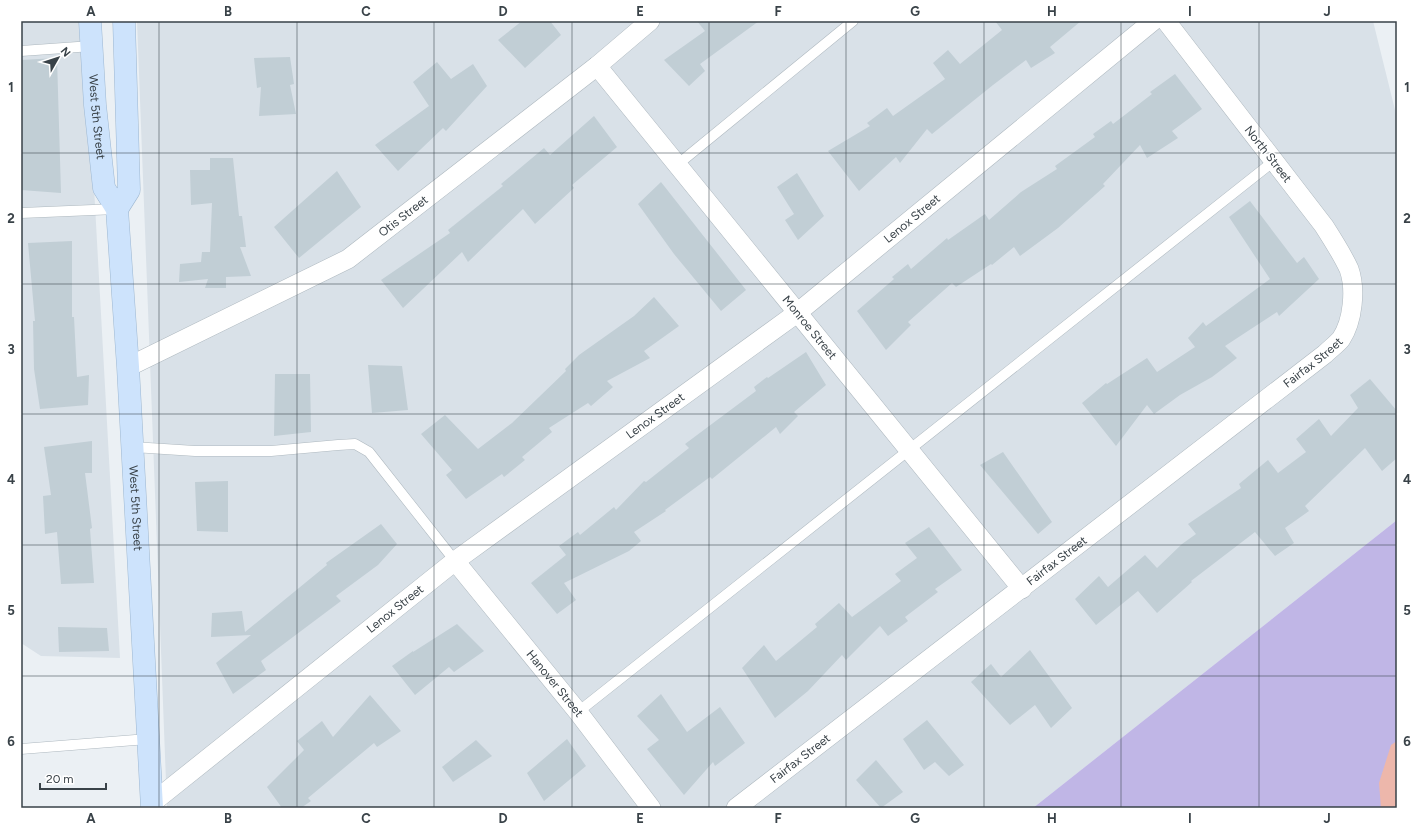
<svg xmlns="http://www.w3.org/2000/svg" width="1418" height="829" font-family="Figtree,sans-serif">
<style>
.residential{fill:#d9e1e8}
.green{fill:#c0b6e6}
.water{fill:#edb7ab}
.building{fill:#c1ced5}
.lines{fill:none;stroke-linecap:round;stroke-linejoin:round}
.lane-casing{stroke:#aeb8bf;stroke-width:11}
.street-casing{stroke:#aeb8bf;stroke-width:20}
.secondary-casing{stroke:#9db7d1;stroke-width:23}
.lane{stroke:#fff;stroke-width:10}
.street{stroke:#fff;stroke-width:19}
.secondary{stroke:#cde3fc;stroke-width:22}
.grid{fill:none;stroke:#394248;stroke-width:1;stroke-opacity:0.55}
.labels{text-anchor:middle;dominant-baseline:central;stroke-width:3;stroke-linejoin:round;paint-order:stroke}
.street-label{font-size:12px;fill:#394248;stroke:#fff}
.neatline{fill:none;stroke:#394248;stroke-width:1.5}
.grid-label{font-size:13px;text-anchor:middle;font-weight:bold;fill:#394248}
</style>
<rect width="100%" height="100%" fill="#ebf0f4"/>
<path class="residential" d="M 21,21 L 83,21 L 93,169 L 120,658 L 41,656 L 21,643 Z
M 137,21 L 1373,21 L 1397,118 L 1397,520 L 1033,808 L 167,808 Z"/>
<path class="green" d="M 1397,520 L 1397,808 L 1033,808 Z"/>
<path class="water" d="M 1397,741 L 1397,808 L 1381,808 L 1379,783 L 1391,745 Z"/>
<path class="building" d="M 522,21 L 550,21 L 561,35 L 525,68 L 498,40 Z
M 697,21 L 759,21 L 700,64 L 705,71 L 689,86 L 664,60 L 705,31 Z
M 995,21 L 1081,21 L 1050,47 L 1055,53 L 1031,68 L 1026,60 L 993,85 L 932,134 L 927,129 L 900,163 L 896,157 L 859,191 L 828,151 L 870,126 L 867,123 L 887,108 L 893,116 L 945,79 L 933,63 L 948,50 L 960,64 L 1002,30 Z
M 290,57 L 294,84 L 290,85 L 296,114 L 259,116 L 261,87 L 257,88 L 254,58 Z
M 57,58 L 61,193 L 21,190 L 21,60 Z
M 437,62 L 451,79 L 473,64 L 487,86 L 446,131 L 443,128 L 398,171 L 375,145 L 429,106 L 413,82 Z
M 1175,74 L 1202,109 L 1172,131 L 1178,138 L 1147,158 L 1140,145 L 1103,184 L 1105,186 L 1058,228 L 1020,256 L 1014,247 L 992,265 L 991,264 L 956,287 L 952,283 L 908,322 L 911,325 L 886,350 L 857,311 L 894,279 L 892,277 L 908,264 L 911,269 L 947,238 L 948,240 L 985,214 L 989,220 L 1021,192 L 1057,169 L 1055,166 L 1095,137 L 1093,134 L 1111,121 L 1113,124 L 1152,94 L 1150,92 Z
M 594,116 L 617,147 L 572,185 L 574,188 L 535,224 L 523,209 L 468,262 L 462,252 L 403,308 L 381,280 L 450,233 L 448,230 L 503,186 L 501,184 L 544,148 L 550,155 Z
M 210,158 L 233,158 L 239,216 L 242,216 L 246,247 L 240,247 L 251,276 L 226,277 L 226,288 L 205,288 L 208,279 L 179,282 L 180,264 L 201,262 L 202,252 L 210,252 L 212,203 L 191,205 L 190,170 L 210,170 Z
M 337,171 L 361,207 L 299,258 L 274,227 Z
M 797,173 L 824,216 L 798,240 L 785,220 L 794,214 L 777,187 Z
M 661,182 L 746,290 L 721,311 L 674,254 L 638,204 Z
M 1250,201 L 1297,263 L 1304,257 L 1319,279 L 1279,316 L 1277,312 L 1225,346 L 1237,358 L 1212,377 L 1180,395 L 1154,414 L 1147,405 L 1116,446 L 1082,403 L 1106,383 L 1107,384 L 1147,358 L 1157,372 L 1195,347 L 1188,338 L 1203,322 L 1206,326 L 1270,279 L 1229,217 Z
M 72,241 L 72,317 L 74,317 L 77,377 L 89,375 L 88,405 L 40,409 L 34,369 L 33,321 L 35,321 L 28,243 Z
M 654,297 L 679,326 L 644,351 L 650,358 L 607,381 L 613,387 L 591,406 L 588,403 L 549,428 L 552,432 L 522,457 L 525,460 L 504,477 L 502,474 L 466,499 L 446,475 L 452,470 L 421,434 L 445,415 L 478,449 L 512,423 L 566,371 L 565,369 L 579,355 L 634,316 Z
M 806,352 L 826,385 L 794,412 L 798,416 L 780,434 L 776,427 L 712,479 L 710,477 L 665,510 L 666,511 L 634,532 L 641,541 L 629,551 L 564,583 L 576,600 L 557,614 L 531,583 L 566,555 L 559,546 L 578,532 L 580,535 L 614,507 L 616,510 L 644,481 L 646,482 L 689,448 L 685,444 L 756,391 L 754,387 L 767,377 L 768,378 Z
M 368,365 L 402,366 L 408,410 L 372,413 Z
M 275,374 L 310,374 L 311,432 L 274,436 Z
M 1370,379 L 1397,411 L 1397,458 L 1382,471 L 1365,448 L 1305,506 L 1309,511 L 1285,528 L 1294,543 L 1275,556 L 1255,532 L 1191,581 L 1192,582 L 1157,613 L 1138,591 L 1096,625 L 1075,599 L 1099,576 L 1108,587 L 1145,555 L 1157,568 L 1182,544 L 1196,534 L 1188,524 L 1241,488 L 1239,484 L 1268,460 L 1278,473 L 1306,452 L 1296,439 L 1319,419 L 1331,436 L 1358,408 L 1350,395 Z
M 92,441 L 92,473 L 85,473 L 92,528 L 90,529 L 94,583 L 61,584 L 57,532 L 45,534 L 43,496 L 51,495 L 44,447 Z
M 1003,452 L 1052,522 L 1038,534 L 980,465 Z
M 228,481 L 228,532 L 197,531 L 195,482 Z
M 381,524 L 397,544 L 378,565 L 336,596 L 341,601 L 261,661 L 266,670 L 233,694 L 216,663 L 251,635 L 211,637 L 212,613 L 242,611 L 245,632 L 327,565 L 326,563 Z
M 929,527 L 962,570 L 935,589 L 938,592 L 905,617 L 908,621 L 888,636 L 880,626 L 846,660 L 842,655 L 808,691 L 775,718 L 742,668 L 764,645 L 776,661 L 817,627 L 815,624 L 839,603 L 852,617 L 901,581 L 895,574 L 917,558 L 905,543 Z
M 457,624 L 484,651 L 454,672 L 449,667 L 415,695 L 392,666 L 413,651 L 413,652 Z
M 58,627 L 107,628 L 109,651 L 59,652 Z
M 1030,650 L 1072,708 L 1051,728 L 1035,705 L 1010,725 L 971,682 L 991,664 L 1001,677 Z
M 661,694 L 687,732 L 720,707 L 745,743 L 715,766 L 713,762 L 684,795 L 647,749 L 659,740 L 637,716 Z
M 370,695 L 401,731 L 377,747 L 374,743 L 308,798 L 311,801 L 301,808 L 282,808 L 267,787 L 304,750 L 297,741 L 322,721 L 333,737 Z
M 927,720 L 964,765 L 949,776 L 935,762 L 924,770 L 903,739 Z
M 567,739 L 586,766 L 544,801 L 527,773 Z
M 476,740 L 492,756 L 453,782 L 442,767 Z
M 876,760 L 903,792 L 881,808 L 856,780 Z"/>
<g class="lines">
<defs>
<path id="lane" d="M 21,51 L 92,46
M 677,165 L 853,21
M 21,213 L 117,209
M 133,447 L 195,451 L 271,451 L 338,445 L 355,444 L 369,452 L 455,561
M 578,712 L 1274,161
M 21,749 L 148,739"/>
<g id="street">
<path id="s1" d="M 597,66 L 1022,589"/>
<path id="s2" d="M 128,367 L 348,259 L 597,66 L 650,21"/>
<path id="s3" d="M 455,561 L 578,712 L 651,808"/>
<path id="s4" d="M 152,803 L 455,561 L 797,313 L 1153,21"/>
<path id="s5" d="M 736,808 L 1325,354 C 1330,349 1337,344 1341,339 C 1353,321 1356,289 1349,269 C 1342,254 1333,240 1324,226 L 1166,21"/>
</g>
<g id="secondary">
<path id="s6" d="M 90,21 L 95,105 L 104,188 L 117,209 L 128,367 L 152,808"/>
<path d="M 117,209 L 129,190 L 124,21"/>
</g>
</defs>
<use href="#lane" class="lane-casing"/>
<use href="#street" class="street-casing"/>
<use href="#secondary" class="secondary-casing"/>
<use href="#lane" class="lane"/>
<use href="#street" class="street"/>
<use href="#secondary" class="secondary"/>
</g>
<path class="grid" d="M 159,21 L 159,808M 297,21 L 297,808M 434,21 L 434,808M 572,21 L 572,808M 709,21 L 709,808M 846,21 L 846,808M 984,21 L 984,808M 1121,21 L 1121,808M 1259,21 L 1259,808M 21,153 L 1397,153M 21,284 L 1397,284M 21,414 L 1397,414M 21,545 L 1397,545M 21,676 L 1397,676"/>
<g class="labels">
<g class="street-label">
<text stroke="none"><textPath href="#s6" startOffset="96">West 5th Street</textPath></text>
<text transform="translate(1268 154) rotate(52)">North Street</text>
<text stroke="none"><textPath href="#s2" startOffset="315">Otis Street</textPath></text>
<text stroke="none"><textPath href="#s4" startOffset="959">Lenox Street</textPath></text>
<text stroke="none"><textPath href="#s1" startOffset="337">Monroe Street</textPath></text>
<text stroke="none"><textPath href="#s5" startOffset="729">Fairfax Street</textPath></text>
<text stroke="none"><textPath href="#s4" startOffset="635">Lenox Street</textPath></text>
<text stroke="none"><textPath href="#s6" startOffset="492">West 5th Street</textPath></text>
<text stroke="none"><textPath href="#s5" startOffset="405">Fairfax Street</textPath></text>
<text stroke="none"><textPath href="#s4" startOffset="311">Lenox Street</textPath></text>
<text stroke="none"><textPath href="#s3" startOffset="158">Hanover Street</textPath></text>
<text stroke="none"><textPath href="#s5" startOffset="81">Fairfax Street</textPath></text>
</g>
</g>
<rect width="1418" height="829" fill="none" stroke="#ffffff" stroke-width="44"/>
<g transform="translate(58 58) rotate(51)" stroke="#ffffff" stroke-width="3" paint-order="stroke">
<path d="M0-3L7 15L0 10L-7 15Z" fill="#394248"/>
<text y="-6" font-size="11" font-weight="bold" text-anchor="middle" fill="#394248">N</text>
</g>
<path d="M40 783v6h66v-6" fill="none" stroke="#394248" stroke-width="2"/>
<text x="46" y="783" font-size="12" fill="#394248" stroke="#ffffff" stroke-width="3" paint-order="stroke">20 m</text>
<rect x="22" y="22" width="1374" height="785" class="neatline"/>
<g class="grid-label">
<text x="91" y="16">A</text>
<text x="228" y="16">B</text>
<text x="366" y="16">C</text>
<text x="503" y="16">D</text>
<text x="640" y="16">E</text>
<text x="778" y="16">F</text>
<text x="915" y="16">G</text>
<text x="1052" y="16">H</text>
<text x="1190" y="16">I</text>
<text x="1327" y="16">J</text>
<text x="11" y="92">1</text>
<text x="1407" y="92">1</text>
<text x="11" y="223">2</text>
<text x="1407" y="223">2</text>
<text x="11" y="354">3</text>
<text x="1407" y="354">3</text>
<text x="11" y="484">4</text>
<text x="1407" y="484">4</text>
<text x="11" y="615">5</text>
<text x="1407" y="615">5</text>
<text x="11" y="746">6</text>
<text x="1407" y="746">6</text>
<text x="91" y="823">A</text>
<text x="228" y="823">B</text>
<text x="366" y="823">C</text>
<text x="503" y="823">D</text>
<text x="640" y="823">E</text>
<text x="778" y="823">F</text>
<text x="915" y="823">G</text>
<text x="1052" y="823">H</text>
<text x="1190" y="823">I</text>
<text x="1327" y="823">J</text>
</g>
</svg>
